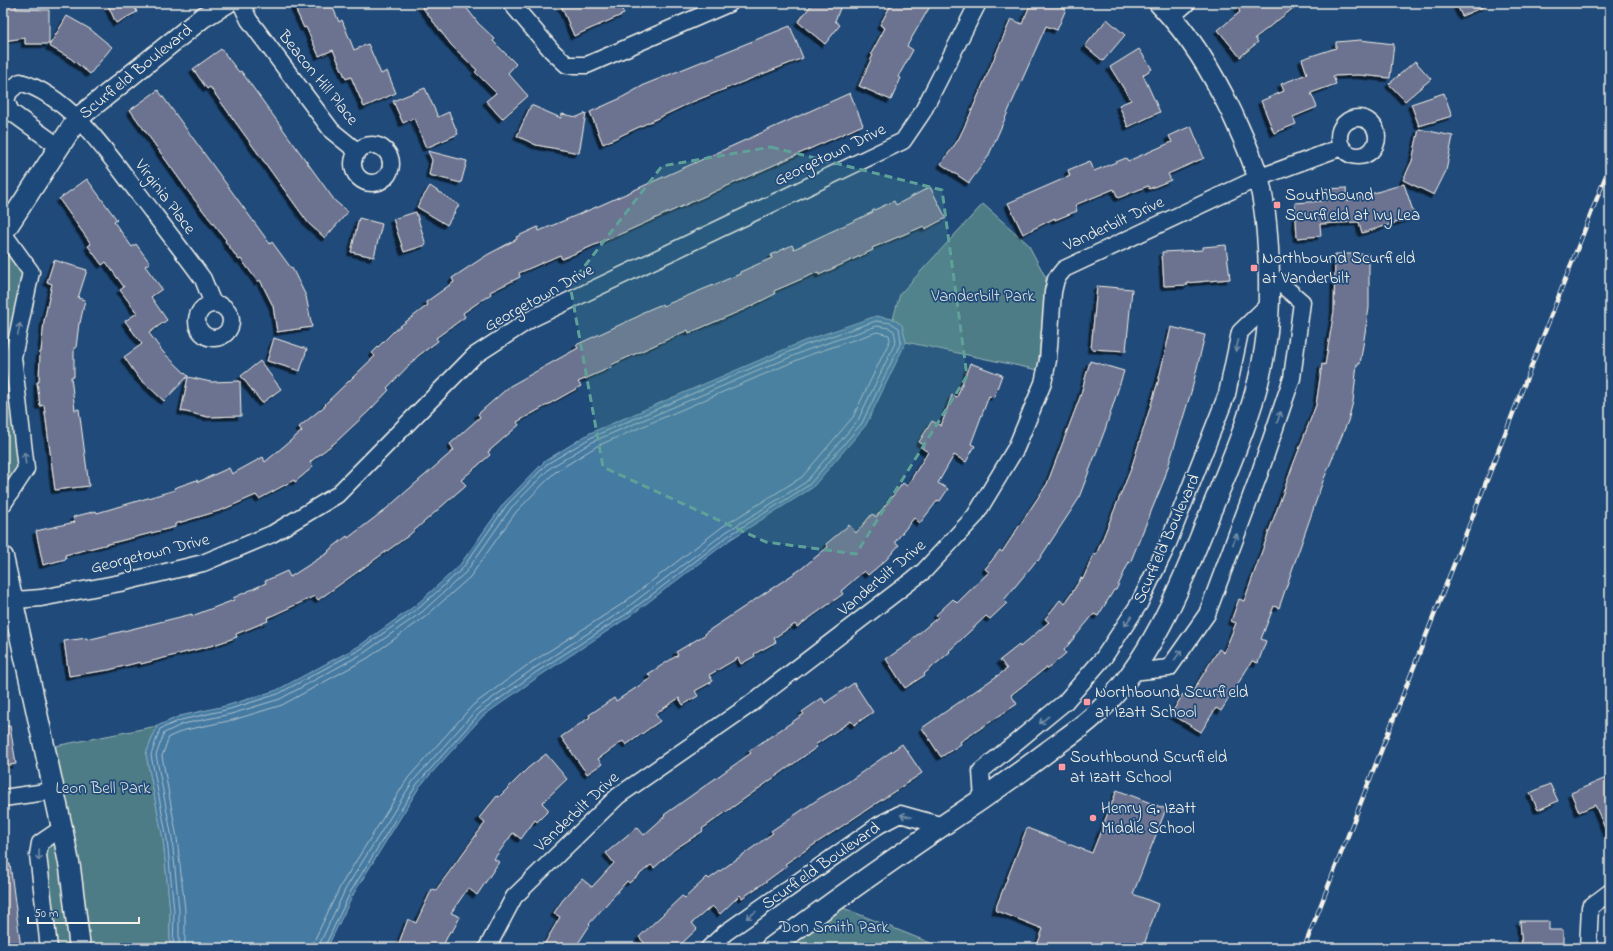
<svg xmlns="http://www.w3.org/2000/svg" width="1613" height="951" font-family="'Indie Flower',sans-serif">
<style>
.green{fill:#4e7c87;stroke:#a1b6b8}
.water{fill:#457aa2;stroke:#8baabe}
.lines{fill:none;stroke-linecap:round;stroke-linejoin:round}
.shore{stroke:#aec1cc;stroke-width:1}
.building{fill:#6c7390;stroke:#f4f1e8;filter:url(#shadow)}
.minor-casing{stroke:#f4f1e8;stroke-width:19}
.tertiary-casing{stroke:#f4f1e8;stroke-width:23}
.minor{stroke:#1f4a7a;stroke-width:16}
.tertiary{stroke:#1f4a7a;stroke-width:20}
.rail-casing{stroke:#f4f1e8;stroke-width:4.5}
.rail{stroke:#1f4a7a;stroke-width:3;stroke-dasharray:9;stroke-linecap:butt}
.oneway{stroke:#748da6}
.marked{fill:#5fa199;fill-opacity:0.2;stroke:#5fa199;stroke-width:3;stroke-dasharray:8 5;stroke-linejoin:round}
.poi-dot{fill:#ff9aa2;stroke:#1f4a7a;stroke-width:1.5}
.labels{text-anchor:middle;dominant-baseline:central;stroke-width:3.5;stroke-linejoin:round;paint-order:stroke}
.street-label{font-size:17px;fill:#f4f1e8;stroke:#1f4a7a}
.poi-label{font-size:17px;fill:#f4f1e8;stroke:#1f4a7a;text-anchor:start}
.park-label{font-size:17px;fill:#dbdfd9;stroke:#1f4a7a}
</style>
<defs>
<filter id="shadow"><feDropShadow dx="-3.5" dy="3.5" stdDeviation="0" flood-color="#0009"/></filter>
</defs>
<rect width="100%" height="100%" fill="#1f4a7a"/>
<filter id="ink" filterUnits="userSpaceOnUse"><feTurbulence type="fractalNoise" baseFrequency=".025" numOctaves="2"/><feDisplacementMap in="SourceGraphic" scale="8" xChannelSelector="R" yChannelSelector="G"/><feConvolveMatrix kernelMatrix="1 2 1 2 8 2 1 2 1" color-interpolation-filters="sRGB"/></filter>
<g filter="url(#ink)">
<path class="green" d="M 983,204 L 1028,244 L 1046,278 L 1038,370 L 906,342 L 902,325 L 893,319 L 900,294 Z
M 3,233 L 31,272 L 13,357 L 26,469 L 3,504 Z
M 157,726 L 146,754 L 163,839 L 170,911 L 170,948 L 49,948 L 40,843 L 62,828 L 40,749 Z
M 831,903 L 943,948 L 771,948 Z"/>
<path class="water" d="M 876,316 L 893,319 L 902,325 L 906,342 L 866,425 L 812,488 L 731,539 L 630,616 L 538,677 L 483,716 L 420,786 L 354,893 L 327,948 L 170,948 L 170,911 L 163,839 L 146,754 L 157,726 L 180,716 L 229,705 L 277,690 L 359,646 L 416,605 L 459,566 L 504,503 L 545,461 L 590,433 L 804,341 Z"/>
<g class="lines">
<path class="shore" d="M 173,948 L 174,911 L 167,839 L 151,755 L 160,729 L 181,720 L 230,709 L 278,694 L 361,649 L 419,608 L 462,569 L 507,505 L 547,464 L 592,437 L 805,345 L 876,321 L 891,323 L 899,328 L 901,342 L 862,423 L 809,485 L 728,536 L 628,613 L 535,673 L 480,713 L 417,784 L 351,891 L 324,948
M 179,948 L 179,910 L 172,838 L 156,755 L 164,733 L 183,724 L 231,714 L 280,699 L 364,653 L 422,612 L 466,572 L 511,508 L 550,468 L 594,441 L 807,350 L 877,326 L 889,328 L 894,331 L 896,341 L 858,420 L 806,482 L 726,532 L 625,609 L 533,669 L 477,709 L 413,781 L 346,888 L 320,943 L 319,948
M 185,948 L 185,910 L 177,838 L 162,756 L 169,737 L 185,730 L 233,720 L 282,705 L 368,658 L 425,617 L 470,577 L 516,512 L 554,473 L 597,446 L 809,355 L 877,332 L 889,335 L 890,340 L 853,417 L 802,477 L 722,527 L 622,604 L 529,664 L 473,705 L 408,778 L 341,885 L 314,941 L 313,948"/>
</g>
<path class="building" d="M 107,3 L 133,3 L 137,12 L 116,23 Z
M 302,3 L 331,3 L 339,22 L 342,20 L 354,50 L 368,44 L 381,74 L 387,71 L 396,93 L 364,107 L 351,77 L 346,79 L 333,50 L 319,56 L 306,27 L 304,28 L 294,6 Z
M 419,3 L 463,3 L 478,23 L 495,39 L 493,41 L 516,64 L 508,73 L 528,96 L 502,119 L 486,101 L 496,93 L 475,72 L 477,70 L 452,46 Z
M 560,3 L 619,3 L 624,14 L 574,36 Z
M 813,3 L 842,3 L 835,21 L 840,25 L 825,44 L 798,22 Z
M 892,3 L 932,3 L 907,46 L 913,50 L 898,77 L 901,78 L 891,100 L 859,86 L 873,55 L 871,54 L 885,28 L 880,25 Z
M 1031,3 L 1054,3 L 1066,9 L 1057,30 L 1046,26 L 988,157 L 969,183 L 941,164 L 958,140 L 969,117 L 1011,19 L 1022,24 Z
M 1244,3 L 1300,3 L 1255,38 L 1258,42 L 1240,57 L 1218,30 L 1240,12 L 1238,8 Z
M 1456,3 L 1492,3 L 1462,16 Z
M 16,4 L 16,9 L 49,10 L 49,44 L 25,44 L 25,38 L 3,41 L 3,6 Z
M 67,16 L 90,29 L 112,47 L 90,74 L 70,58 L 49,46 Z
M 1107,19 L 1125,35 L 1103,61 L 1085,46 Z
M 790,26 L 803,58 L 692,102 L 603,144 L 590,112 L 619,99 L 646,84 Z
M 1360,40 L 1394,44 L 1390,78 L 1359,75 L 1333,76 L 1336,84 L 1311,93 L 1317,107 L 1293,117 L 1296,124 L 1274,133 L 1261,101 L 1284,91 L 1281,84 L 1307,74 L 1302,59 L 1336,48 L 1336,42 Z
M 221,49 L 239,72 L 241,71 L 335,201 L 348,212 L 325,238 L 309,224 L 210,87 L 207,89 L 193,69 Z
M 1139,49 L 1152,69 L 1143,75 L 1160,112 L 1128,127 L 1119,105 L 1131,100 L 1110,67 Z
M 1415,61 L 1431,79 L 1405,101 L 1389,84 Z
M 425,88 L 438,117 L 449,112 L 458,134 L 426,148 L 414,118 L 403,123 L 393,101 Z
M 158,90 L 270,244 L 272,242 L 291,268 L 292,268 L 306,296 L 312,327 L 277,332 L 273,306 L 260,280 L 258,282 L 241,259 L 239,260 L 225,241 L 226,240 L 190,194 L 130,110 Z
M 850,93 L 863,125 L 625,232 L 562,259 L 560,255 L 519,273 L 520,277 L 490,292 L 491,294 L 463,313 L 465,317 L 436,338 L 438,341 L 418,356 L 387,388 L 389,390 L 369,411 L 337,441 L 310,462 L 313,467 L 295,482 L 294,480 L 259,499 L 256,495 L 222,510 L 175,524 L 175,527 L 65,555 L 66,559 L 43,565 L 36,531 L 75,522 L 73,517 L 96,511 L 97,513 L 175,490 L 174,488 L 197,480 L 198,482 L 229,468 L 232,474 L 263,457 L 265,462 L 302,431 L 299,427 L 326,405 L 325,404 L 375,356 L 372,353 L 395,330 L 428,305 L 426,302 L 454,282 L 452,278 L 487,255 L 517,239 L 516,237 L 538,227 L 539,231 L 601,205 Z
M 1444,93 L 1452,116 L 1419,126 L 1411,104 Z
M 531,105 L 561,118 L 562,114 L 577,117 L 586,113 L 579,153 L 536,145 L 517,136 Z
M 1191,126 L 1204,158 L 1168,174 L 1171,180 L 1149,189 L 1148,186 L 1118,198 L 1114,189 L 1075,205 L 1077,211 L 1055,220 L 1055,218 L 1023,234 L 1008,203 L 1070,176 L 1068,170 L 1090,161 L 1094,171 L 1126,158 L 1128,161 L 1172,142 L 1169,136 Z
M 1419,129 L 1453,136 L 1446,171 L 1434,195 L 1403,180 L 1412,161 Z
M 428,151 L 467,161 L 461,183 L 429,175 L 432,160 Z
M 87,179 L 117,220 L 114,222 L 132,247 L 136,244 L 150,263 L 145,266 L 162,289 L 151,297 L 167,320 L 149,333 L 163,352 L 188,376 L 164,401 L 138,377 L 124,357 L 142,344 L 125,321 L 137,313 L 120,290 L 124,287 L 106,262 L 102,265 L 88,246 L 91,244 L 59,199 Z
M 1404,184 L 1415,217 L 1362,233 L 1359,222 L 1320,224 L 1321,236 L 1297,238 L 1295,203 L 1323,201 L 1322,189 L 1346,188 L 1347,201 Z
M 430,186 L 459,205 L 447,225 L 417,207 Z
M 930,187 L 946,218 L 925,229 L 924,226 L 872,248 L 873,250 L 819,275 L 818,272 L 774,291 L 775,294 L 745,309 L 689,333 L 688,330 L 611,365 L 612,367 L 578,382 L 581,386 L 517,422 L 519,425 L 488,452 L 490,455 L 461,480 L 466,485 L 408,536 L 318,600 L 315,596 L 267,618 L 268,621 L 236,634 L 237,637 L 214,645 L 141,664 L 140,662 L 109,670 L 69,676 L 64,641 L 87,638 L 87,640 L 192,614 L 192,616 L 234,600 L 233,598 L 266,583 L 265,581 L 287,571 L 290,577 L 329,552 L 328,551 L 347,536 L 348,538 L 386,509 L 454,450 L 450,444 L 480,417 L 478,414 L 510,386 L 578,348 L 576,345 L 641,315 L 641,313 L 662,304 L 663,306 L 740,274 L 740,272 L 772,258 L 771,255 L 792,245 L 794,249 L 873,212 L 872,211 L 894,201 L 896,205 Z
M 416,212 L 426,245 L 404,252 L 393,219 Z
M 359,218 L 382,224 L 374,257 L 351,252 Z
M 1226,245 L 1230,279 L 1187,283 L 1188,285 L 1164,286 L 1162,252 L 1203,250 L 1203,247 Z
M 1335,254 L 1369,254 L 1369,308 L 1360,364 L 1357,364 L 1353,402 L 1348,421 L 1323,481 L 1279,608 L 1274,606 L 1261,639 L 1266,641 L 1258,663 L 1252,661 L 1221,711 L 1216,708 L 1201,732 L 1171,714 L 1183,694 L 1189,697 L 1219,649 L 1224,653 L 1236,623 L 1231,621 L 1239,599 L 1244,601 L 1293,465 L 1316,405 L 1322,364 L 1325,365 L 1334,311 Z
M 54,260 L 87,270 L 78,298 L 85,300 L 80,323 L 79,323 L 76,348 L 74,348 L 74,377 L 71,377 L 75,410 L 79,409 L 89,486 L 55,490 L 44,405 L 40,406 L 37,382 L 39,382 L 40,352 L 41,352 L 44,321 L 52,284 L 47,282 Z
M 1097,286 L 1132,289 L 1126,351 L 1091,349 Z
M 1171,327 L 1205,335 L 1192,389 L 1164,480 L 1130,563 L 1129,562 L 1116,590 L 1114,590 L 1098,616 L 1094,614 L 1064,650 L 1066,653 L 1048,669 L 1047,667 L 1011,695 L 1017,704 L 960,742 L 961,744 L 941,757 L 922,728 L 1007,669 L 1000,660 L 1019,645 L 1020,647 L 1049,622 L 1045,619 L 1060,600 L 1065,604 L 1081,578 L 1083,579 L 1094,554 L 1096,555 L 1131,469 L 1158,382 Z
M 274,338 L 307,349 L 300,371 L 267,361 Z
M 260,361 L 281,389 L 262,403 L 241,376 Z
M 1090,361 L 1124,371 L 1105,430 L 1078,500 L 1038,561 L 1037,560 L 1004,600 L 1007,603 L 990,619 L 986,616 L 949,651 L 950,652 L 924,674 L 925,675 L 905,688 L 886,659 L 911,642 L 910,641 L 938,617 L 936,615 L 953,599 L 957,603 L 989,572 L 985,569 L 1000,550 L 1002,552 L 1047,484 L 1080,397 Z
M 970,363 L 1002,375 L 994,397 L 989,396 L 971,444 L 975,446 L 966,462 L 954,455 L 938,483 L 948,489 L 940,501 L 938,500 L 920,523 L 914,518 L 895,542 L 899,545 L 886,560 L 868,575 L 864,571 L 841,591 L 843,594 L 797,627 L 795,624 L 774,638 L 776,642 L 754,654 L 755,656 L 741,664 L 738,658 L 709,675 L 713,681 L 695,691 L 698,696 L 683,705 L 679,698 L 655,714 L 660,721 L 626,745 L 623,741 L 598,759 L 602,764 L 587,774 L 561,737 L 590,717 L 589,715 L 614,698 L 616,701 L 651,678 L 648,674 L 678,655 L 676,652 L 706,634 L 705,633 L 801,569 L 828,547 L 826,544 L 849,525 L 856,533 L 872,514 L 876,517 L 903,483 L 907,486 L 928,452 L 922,448 L 924,445 L 919,442 L 932,421 L 941,426 L 952,395 L 957,397 Z
M 188,377 L 211,382 L 240,381 L 241,416 L 208,417 L 181,411 Z
M 854,683 L 873,712 L 854,725 L 851,721 L 815,745 L 817,747 L 702,829 L 703,831 L 675,849 L 654,868 L 651,865 L 629,883 L 627,881 L 589,924 L 590,925 L 575,948 L 542,948 L 560,917 L 554,913 L 562,901 L 582,879 L 592,887 L 614,863 L 606,853 L 637,827 L 644,835 L 665,816 L 664,815 L 751,753 L 749,751 L 804,714 L 802,712 L 822,698 L 825,703 Z
M 3,726 L 10,726 L 16,764 L 3,766 Z
M 902,744 L 922,773 L 785,864 L 787,866 L 761,885 L 742,898 L 740,895 L 720,914 L 712,906 L 692,923 L 697,929 L 677,948 L 649,948 L 639,937 L 682,896 L 685,898 L 707,877 L 709,879 L 773,833 L 771,831 L 820,798 L 848,782 Z
M 546,754 L 567,779 L 542,803 L 549,810 L 537,822 L 535,820 L 521,839 L 513,833 L 494,859 L 499,862 L 477,895 L 468,888 L 451,913 L 460,917 L 452,932 L 450,931 L 442,948 L 397,948 L 408,919 L 416,923 L 432,889 L 436,890 L 485,823 L 479,818 L 497,796 L 499,797 L 528,768 Z
M 1606,778 L 1610,789 L 1610,840 L 1595,805 L 1579,812 L 1571,793 Z
M 1550,784 L 1558,801 L 1538,810 L 1530,793 Z
M 1117,790 L 1166,809 L 1133,894 L 1158,904 L 1143,948 L 1036,948 L 1043,929 L 995,910 L 1027,828 L 1092,853 Z
M 3,864 L 10,864 L 21,948 L 3,948 Z
M 1520,921 L 1549,921 L 1549,930 L 1563,930 L 1563,948 L 1522,948 Z"/>
<g class="lines">
<defs>
<path id="minor" d="M 241,3 L 249,20 L 332,131 L 358,152
M 511,3 L 552,51 L 567,65 L 587,65 L 730,3
M 1172,16 L 1187,3
M1339 137a19 19 0 1 1 38 0a19 19 0 1 1-38 0Z
M353 164a19 19 0 1 1 38 0a19 19 0 1 1-38 0Z
M 58,146 L 11,112 L 6,101 L 9,92 L 20,82 C 70,96 108,154 138,193 C 160,222 182,250 203,279 L 213,304
M 3,233 L 31,272 L 13,357 L 26,469 L 3,504
M197 321a17 17 0 1 1 34 0a17 17 0 1 1-34 0Z
M 3,601 L 41,598 L 120,583 L 203,563 L 272,534 L 337,495 L 474,356 L 531,319 L 903,141 L 922,113 L 978,3
M 1132,672 L 1169,668 L 1207,614 L 1260,472 L 1292,378 L 1302,302 L 1268,273
M 3,798 L 53,791
M 983,799 L 981,771 L 1065,702 L 1104,657 L 1139,604 L 1167,546 L 1227,394 L 1240,332 L 1268,305
M 49,948 L 38,855 L 40,843 L 62,828
M 487,948 L 514,897 L 618,796 L 745,708 L 924,571 L 975,516 L 1016,448 L 1043,383 L 1048,360 L 1053,292 L 1056,279 L 1064,269 L 1258,178 L 1342,147
M 709,948 L 725,933 L 879,825 L 900,814 L 943,826
M 1588,948 L 1590,907 L 1610,892"/>
<path id="tertiary" d="M 3,233 L 78,118 L 202,18 L 227,3
M 3,557 L 62,828 L 70,868 L 80,948
M 771,948 C 828,905 886,864 945,824 C 980,801 1014,777 1047,752 C 1064,739 1083,727 1098,712 C 1148,664 1179,591 1204,528 C 1227,470 1256,410 1265,348 C 1272,303 1270,221 1258,177 C 1251,154 1241,133 1231,111 C 1211,70 1191,37 1159,3"/>
</defs>
<use href="#minor" class="minor-casing"/>
<use href="#tertiary" class="tertiary-casing"/>
<use href="#minor" class="minor"/>
<use href="#tertiary" class="tertiary"/>
<defs>
<path id="rail" d="M 1304,948 L 1610,165"/>
</defs>
<use href="#rail" class="rail-casing"/>
<use href="#rail" class="rail"/>
</g>
<defs><path id="oneway-shaft" d="M-6 0H5M1.5-3L5.5 0L1.5 3" fill="none" stroke-width="1.6" stroke-linecap="round" stroke-linejoin="round"/></defs>
<g class="oneway">
<use href="#oneway-shaft" transform="translate(19 329) rotate(-78)"/>
<use href="#oneway-shaft" transform="translate(1237 346) rotate(102)"/>
<use href="#oneway-shaft" transform="translate(1279 417) rotate(-71)"/>
<use href="#oneway-shaft" transform="translate(25 458) rotate(-97)"/>
<use href="#oneway-shaft" transform="translate(1235 539) rotate(-69)"/>
<use href="#oneway-shaft" transform="translate(1128 621) rotate(124)"/>
<use href="#oneway-shaft" transform="translate(1178 655) rotate(-55)"/>
<use href="#oneway-shaft" transform="translate(1044 720) rotate(141)"/>
<use href="#oneway-shaft" transform="translate(906 816) rotate(-168)"/>
<use href="#oneway-shaft" transform="translate(39 855) rotate(92)"/>
<use href="#oneway-shaft" transform="translate(751 915) rotate(145)"/>
</g>
</g>
<path class="marked" d="M 771,147 L 942,190 L 967,376 L 856,554 L 766,542 L 603,467 L 570,285 L 662,166 Z"/>
<g class="poi-dot">
<rect x="1273" y="201" width="8" height="8" rx="2"/>
<rect x="1250" y="264" width="8" height="8" rx="2"/>
<rect x="1083" y="698" width="8" height="8" rx="2"/>
<rect x="1058" y="763" width="8" height="8" rx="2"/>
<circle cx="1093" cy="818" r="4"/>
</g>
<g class="labels">
<g class="street-label">
<text transform="translate(136 72) rotate(-39)">Scurfield Boulevard</text>
<text transform="translate(318 78) rotate(51)">Beacon Hill Place</text>
<text transform="translate(830 155) rotate(-26)">Georgetown Drive</text>
<text transform="translate(165 197) rotate(53)">Virginia Place</text>
<text transform="translate(1114 224) rotate(-25)">Vanderbilt Drive</text>
<text transform="translate(539 298) rotate(-29)">Georgetown Drive</text>
<text transform="translate(1167 539) rotate(-66)">Scurfield Boulevard</text>
<text transform="translate(150 554) rotate(-14)">Georgetown Drive</text>
<text transform="translate(882 578) rotate(-40)">Vanderbilt Drive</text>
<text transform="translate(577 812) rotate(-43)">Vanderbilt Drive</text>
<text transform="translate(821 866) rotate(-35)">Scurfield Boulevard</text>
</g>
<g class="poi-label">
<text x="1285" y="195">Southbound<tspan x="1285" dy="20">Scurfield at Ivy Lea</tspan></text>
<text x="1262" y="258">Northbound Scurfield<tspan x="1262" dy="20">at Vanderbilt</tspan></text>
<text x="1095" y="692">Northbound Scurfield<tspan x="1095" dy="20">at Izatt School</tspan></text>
<text x="1070" y="757">Southbound Scurfield<tspan x="1070" dy="20">at Izatt School</tspan></text>
<text x="1101" y="808">Henry G. Izatt<tspan x="1101" dy="20">Middle School</tspan></text>
</g>
<g class="park-label">
<text x="983" y="296">Vanderbilt Park</text>
<text x="103" y="788">Leon Bell Park</text>
<text x="834" y="927">Don Smith Park</text>
</g>
</g>
<rect width="1613" height="951" fill="none" stroke="#1f4a7a" stroke-width="16"/>
<rect x="8" y="8" width="1597" height="935" fill="none" stroke="#f4f1e8" stroke-width="1.5" filter="url(#ink)"/>
<path d="M28 917v6h111v-6" fill="none" stroke="#f4f1e8" stroke-width="2"/>
<text x="34" y="917" font-size="12" fill="#f4f1e8" stroke="#1f4a7a" stroke-width="3" paint-order="stroke">50 m</text>
</svg>
